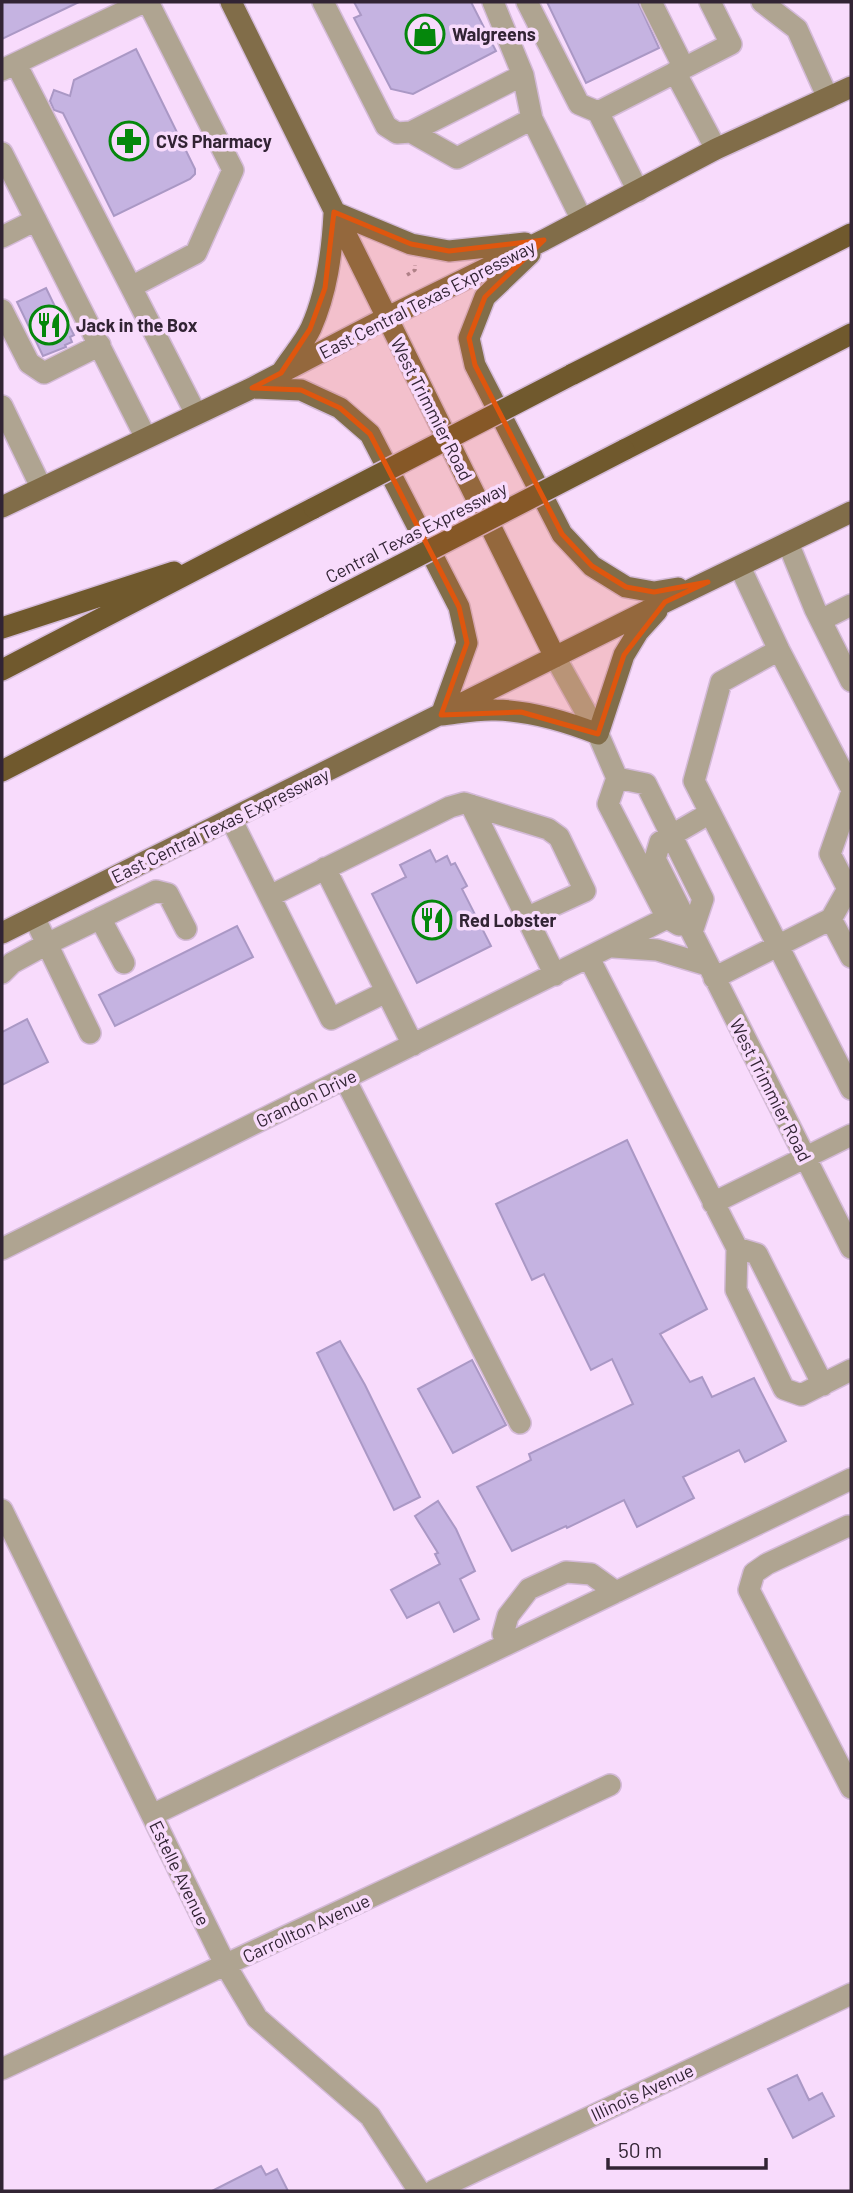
<svg xmlns="http://www.w3.org/2000/svg" width="853" height="2193" font-family="Barlow,sans-serif">
<style>
.building{fill:#c5b3e1;stroke:#aa98c5;stroke-width:2}
.lines{fill:none;stroke-linecap:round;stroke-linejoin:round}
.minor-casing{stroke:#d4bad8;stroke-width:24}
.major-casing{stroke:#d4bad8;stroke-width:24}
.highway-casing{stroke:#d4bad8;stroke-width:24}
.path{stroke:#a38ca6;stroke-width:3.5;stroke-dasharray:3.5 3.5;stroke-linecap:butt}
.minor{stroke:#afa491;stroke-width:21}
.major{stroke:#816d49;stroke-width:21}
.highway{stroke:#70592d;stroke-width:21}
.highway-bridge-casing{stroke:#d4bad8;stroke-width:24;stroke-linecap:butt}
.highway-bridge{stroke:#70592d;stroke-width:21}
.marked{fill:#df560e;fill-opacity:0.2;stroke:#df560e;stroke-width:5;stroke-linejoin:round}
.labels{text-anchor:middle;dominant-baseline:central;stroke-width:7;stroke-linejoin:round;paint-order:stroke}
.poi-label{font-size:18px;font-weight:bold;fill:#322434;stroke:#f8dbfc;text-anchor:start}
.street-label{font-size:18px;fill:#322434;stroke:#f8dbfc}
</style>
<rect width="100%" height="100%" fill="#f8dbfc"/>
<path class="building" d="M 2,2 L 79,2 L 2,39 Z
M 354,2 L 471,2 L 496,51 L 413,94 L 391,89 L 354,18 L 361,15 Z
M 547,2 L 638,2 L 659,48 L 586,83 Z
M 136,49 L 195,169 L 195,174 L 190,179 L 114,216 L 63,113 L 54,110 L 50,101 L 54,90 L 70,96 L 74,80 Z
M 46,288 L 61,319 L 65,318 L 74,335 L 70,337 L 72,342 L 65,345 L 66,347 L 43,356 L 17,302 Z
M 430,850 L 436,862 L 447,856 L 451,865 L 455,863 L 467,886 L 462,889 L 491,946 L 417,983 L 372,894 L 406,877 L 400,865 Z
M 237,926 L 253,957 L 115,1026 L 99,995 Z
M 27,1019 L 48,1062 L 2,1085 L 2,1032 Z
M 627,1140 L 707,1309 L 660,1334 L 690,1382 L 702,1377 L 712,1397 L 754,1378 L 786,1441 L 745,1462 L 739,1450 L 683,1477 L 694,1498 L 637,1527 L 624,1500 L 567,1528 L 566,1526 L 512,1551 L 477,1487 L 531,1460 L 529,1454 L 633,1404 L 612,1359 L 591,1370 L 544,1274 L 532,1280 L 496,1204 Z
M 340,1341 L 365,1385 L 420,1497 L 394,1510 L 317,1353 Z
M 472,1360 L 506,1425 L 453,1453 L 418,1389 Z
M 438,1501 L 456,1529 L 475,1571 L 460,1579 L 479,1619 L 454,1632 L 439,1602 L 407,1618 L 391,1590 L 440,1564 L 435,1554 L 438,1553 L 415,1516 Z
M 797,2075 L 809,2100 L 822,2093 L 834,2116 L 793,2138 L 768,2089 Z
M 261,2166 L 266,2175 L 277,2169 L 288,2191 L 212,2191 Z"/>
<g class="lines">
<defs>
<path id="minor" d="M 148,2 L 233,170 L 196,253 L 131,287 L 196,414
M 323,2 L 386,126 L 397,133 L 411,132 L 523,75
M 493,2 L 523,75 L 532,119 L 582,220
M 527,2 L 579,104 L 598,112 L 638,191
M 651,2 L 684,68
M 762,2 L 797,29 L 828,98
M 16,64 L 131,287
M 2,70 L 144,2
M 675,72 L 716,149
M 598,112 L 731,44 L 710,2
M 411,132 L 457,158 L 532,119
M 2,153 L 146,438
M 2,237 L 36,220
M 2,310 L 29,363 L 44,373 L 100,345
M 2,406 L 41,487
M 788,543 L 815,609 L 851,681
M 740,567 L 779,650 L 851,788
M 821,620 L 851,605
M 779,650 L 721,682 L 694,781 L 851,1089
M 555,657 L 598,734 L 617,778 L 608,804 L 667,918 L 679,925
M 617,778 L 646,784 L 703,899 L 692,932
M 471,805 L 555,975
M 710,813 L 660,842 L 655,859 L 851,1248
M 231,819 L 331,1019 L 386,992
M 325,868 L 413,1045
M 848,889 L 830,854 L 851,794
M 270,896 L 450,807 L 464,803 L 548,829 L 559,837 L 585,891 L 526,918
M 34,917 L 90,1033
M 100,918 L 124,963
M 831,919 L 851,957
M 613,947 L 657,950 L 707,965
M 589,958 L 737,1248 L 736,1290 L 784,1389 L 801,1395 L 851,1370
M 2,973 L 12,963 L 47,944 L 156,891 L 168,894 L 186,929
M 714,978 L 831,919 L 848,889
M 345,1079 L 520,1423
M 713,1203 L 851,1135
M 737,1248 L 757,1254 L 823,1385
M 2,1249 L 667,918
M 2,1510 L 226,1966 L 257,2018 L 370,2116 L 419,2191
M 851,1527 L 848,1526 L 767,1564 L 754,1573 L 749,1590 L 851,1788
M 509,1643 L 503,1634 L 508,1616 L 529,1589 L 566,1572 L 591,1574 L 616,1592
M 152,1815 L 851,1479
M 2,2069 L 610,1785
M 433,2191 L 851,1994"/>
<path id="major" d="M 231,2 L 555,657
M 334,212 L 411,244 L 449,251 L 525,243
M 530,254 L 485,297 L 469,338 L 475,365 L 562,534 L 592,566 L 626,587 L 654,592 L 678,588
M 283,370 C 292,356 304,343 311,328 C 327,292 332,253 334,214
M 254,388 L 301,390 L 340,408 L 370,434 L 459,607 L 467,643 L 441,715 C 459,713 478,709 496,710 C 531,711 565,721 598,734 L 624,655 L 638,632 L 657,611
M 2,507 L 252,388 L 386,318 L 544,240 L 716,149 L 851,87
M 2,933 L 665,602 L 851,512"/>
<path id="highway" d="M 571,375 L 851,234
M 624,450 L 851,334
M 2,628 L 174,572
M 2,670 L 314,508
M 2,771 L 319,607"/>
</defs>
<use href="#minor" class="minor-casing"/>
<use href="#major" class="major-casing"/>
<use href="#highway" class="highway-casing"/>
<path class="path" d="M 407,275 L 415,270 L 415,265"/>
<use href="#minor" class="minor"/>
<use href="#major" class="major"/>
<use href="#highway" class="highway"/>
<defs>
<path id="highway-bridge" d="M 314,508 L 571,375
M 319,607 L 624,450"/>
</defs>
<use href="#highway-bridge" class="highway-bridge-casing"/>
<use href="#highway-bridge" class="highway-bridge"/>
</g>
<path class="marked" d="M 334,212 L 411,244 L 449,251 L 544,240 L 485,297 L 469,338 L 475,365 L 562,534 L 592,566 L 626,587 L 654,592 L 708,582 L 665,602 L 624,655 L 598,734 L 521,712 L 441,715 L 467,643 L 459,607 L 370,434 L 340,408 L 301,390 L 252,388 L 281,373 L 310,329 L 325,288 Z"/>
<defs>
<symbol id="shop-ring" viewBox="-11 -11 22 22"><circle r="9.5" fill="#f8dbfc" stroke="#05870c" stroke-width="1.5"/><path d="M-5-2.5h2.3a2.7 3.5 0 0 1 5.4 0H5L5.5 6h-11ZM-1.5-2.5h3a1.5 2.3 0 0 0-3 0Z" fill="#05870c"/></symbol>
<symbol id="pharmacy-ring" viewBox="-11 -11 22 22"><circle r="9.5" fill="#f8dbfc" stroke="#05870c" stroke-width="1.5"/><path d="M-2-6h4v4h4v4h-4v4h-4v-4h-4v-4h4Z" fill="#05870c"/></symbol>
<symbol id="restaurant-ring" viewBox="-11 -11 22 22"><circle r="9.5" fill="#f8dbfc" stroke="#05870c" stroke-width="1.5"/><path d="M-5-6h1v4h1v-4h1v4h1v-4h1v5L-1.5 .5V6h-2V.5L-5-1ZM5-6V6H3V1.5H1.5Q1.5-4 5-6Z" fill="#05870c"/></symbol>
</defs>
<g fill-rule="evenodd">
<use href="#shop-ring" x="403" y="12" width="44" height="44"/>
<use href="#pharmacy-ring" x="107" y="119" width="44" height="44"/>
<use href="#restaurant-ring" x="27" y="303" width="44" height="44"/>
<use href="#restaurant-ring" x="410" y="898" width="44" height="44"/>
</g>
<g class="labels">
<g class="poi-label">
<text x="452" y="34">Walgreens</text>
<text x="156" y="141">CVS Pharmacy</text>
<text x="76" y="325">Jack in the Box</text>
<text x="459" y="920">Red Lobster</text>
</g>
<g class="street-label">
<text transform="translate(427 299) rotate(-27)">East Central Texas Expressway</text>
<text transform="translate(432 409) rotate(63)">West Trimmier Road</text>
<text transform="translate(416 532) rotate(-27)">Central Texas Expressway</text>
<text transform="translate(220 825) rotate(-26)">East Central Texas Expressway</text>
<text transform="translate(771 1090) rotate(63)">West Trimmier Road</text>
<text transform="translate(306 1098) rotate(-26)">Grandon Drive</text>
<text transform="translate(180 1873) rotate(64)">Estelle Avenue</text>
<text transform="translate(306 1928) rotate(-25)">Carrollton Avenue</text>
<text transform="translate(642 2092) rotate(-25)">Illinois Avenue</text>
</g>
</g>
<rect width="853" height="2193" fill="none" stroke="#322434" stroke-width="7"/>
<path d="M608 2158v10h158v-10" fill="none" stroke="#322434" stroke-width="3.5"/>
<text x="618" y="2158" font-size="21" fill="#322434" stroke="#f8dbfc" stroke-width="5" paint-order="stroke">50 m</text>
</svg>
